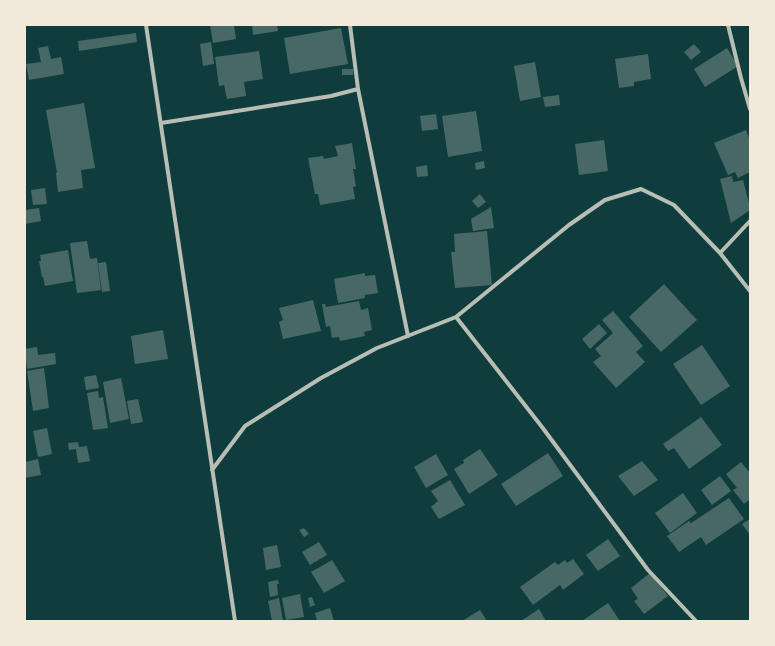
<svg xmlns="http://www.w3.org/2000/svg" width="775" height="646" font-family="Karla,sans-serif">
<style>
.building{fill:#486865}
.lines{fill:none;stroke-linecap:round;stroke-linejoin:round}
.minor{stroke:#b8beb3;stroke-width:4}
</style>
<rect width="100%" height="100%" fill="#0f3d3e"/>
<path class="building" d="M 210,25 L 234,25 L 236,39 L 213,43 Z
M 252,25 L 277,25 L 278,31 L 253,35 Z
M 341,28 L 348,64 L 290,74 L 284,38 Z
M 136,33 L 137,42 L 79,51 L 78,41 Z
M 211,42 L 214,64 L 203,66 L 200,44 Z
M 694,44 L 701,52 L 691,60 L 684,52 Z
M 48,46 L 51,59 L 61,57 L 64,74 L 29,80 L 26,64 L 41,62 L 38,48 Z
M 727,48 L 738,66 L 705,87 L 694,69 Z
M 259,51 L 263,79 L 244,82 L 246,96 L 227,99 L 224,85 L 219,86 L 215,57 Z
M 648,54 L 651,79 L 634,82 L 634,86 L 619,88 L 615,59 Z
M 535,62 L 541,97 L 520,101 L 514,66 Z
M 342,69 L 353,69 L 353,75 L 342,75 Z
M 559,95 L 560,105 L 545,107 L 543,97 Z
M 84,103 L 95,168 L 81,170 L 83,188 L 58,192 L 56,173 L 57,173 L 46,110 Z
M 476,111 L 482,151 L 448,157 L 442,116 Z
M 436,114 L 438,129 L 422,131 L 420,116 Z
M 746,130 L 750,140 L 750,172 L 738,178 L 735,172 L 728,175 L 714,143 Z
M 604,140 L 608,171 L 579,175 L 575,144 Z
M 352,143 L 356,169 L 353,169 L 356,186 L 353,187 L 355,199 L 320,205 L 318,194 L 315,194 L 308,158 L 323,156 L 324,159 L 338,156 L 335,146 Z
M 484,161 L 485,168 L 476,170 L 475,163 Z
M 427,165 L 428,176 L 417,177 L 416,167 Z
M 732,176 L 733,182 L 743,180 L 750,207 L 750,210 L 731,223 L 720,179 Z
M 45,188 L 47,204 L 33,205 L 31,190 Z
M 480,194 L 486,202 L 478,208 L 472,201 Z
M 491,207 L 494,228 L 473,231 L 471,219 Z
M 39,208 L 41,221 L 25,224 L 25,210 Z
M 487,231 L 492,285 L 455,288 L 451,252 L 455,252 L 454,234 Z
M 87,241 L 90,259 L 97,258 L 101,290 L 77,293 L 70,243 Z
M 68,250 L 73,281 L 45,286 L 43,277 L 42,277 L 39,261 L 41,261 L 40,255 Z
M 106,262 L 110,291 L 102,292 L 98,263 Z
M 365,273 L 365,276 L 375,275 L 378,293 L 365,295 L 365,298 L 338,303 L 334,279 Z
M 664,284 L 697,320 L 661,352 L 629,317 Z
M 313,300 L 321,331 L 283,339 L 279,322 L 283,320 L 279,308 Z
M 359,301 L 361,310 L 368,308 L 372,330 L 364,332 L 365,336 L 340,341 L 339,337 L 332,338 L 330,326 L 326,327 L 322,304 L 325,304 L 326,307 Z
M 613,311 L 643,346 L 636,352 L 645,362 L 616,388 L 593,362 L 601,356 L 595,349 L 613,333 L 602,320 Z
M 599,324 L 607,333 L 590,349 L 582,339 Z
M 163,330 L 168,359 L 135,364 L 131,336 Z
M 702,345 L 730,386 L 701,405 L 673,364 Z
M 37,347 L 38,355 L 55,353 L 56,364 L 27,369 L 25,349 Z
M 44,368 L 49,408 L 33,411 L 27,371 Z
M 96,375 L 99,388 L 86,390 L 84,377 Z
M 121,378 L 129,419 L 110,423 L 103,382 Z
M 98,391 L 99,398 L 103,397 L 108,428 L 93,430 L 87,393 Z
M 138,399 L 143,422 L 131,424 L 127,401 Z
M 701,417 L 722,445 L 689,469 L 674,448 L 668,451 L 663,444 Z
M 47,428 L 52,454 L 38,457 L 33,431 Z
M 78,442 L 79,447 L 87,446 L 90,461 L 78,463 L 76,449 L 69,450 L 68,443 Z
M 480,449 L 498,475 L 469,494 L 454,469 L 464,463 L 463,460 Z
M 548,453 L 563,476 L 516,506 L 501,484 Z
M 436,454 L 448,475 L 426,488 L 414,467 Z
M 38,459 L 41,475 L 25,478 L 25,462 Z
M 642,461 L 658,480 L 634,496 L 618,476 Z
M 741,462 L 750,473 L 750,499 L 744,504 L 733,490 L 737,488 L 726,474 Z
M 720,476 L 731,491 L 712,505 L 701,490 Z
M 450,480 L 465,505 L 439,519 L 431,507 L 438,501 L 431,491 Z
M 683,493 L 697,513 L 670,533 L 655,513 Z
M 729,498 L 744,519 L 706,545 L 701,537 L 679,552 L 667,536 L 689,521 L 691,523 Z
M 750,519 L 750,535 L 742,524 Z
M 304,528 L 309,534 L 304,537 L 299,530 Z
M 608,539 L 620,556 L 598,571 L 586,555 Z
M 319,542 L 327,555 L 310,565 L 302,552 Z
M 277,545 L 281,567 L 266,570 L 263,548 Z
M 573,559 L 584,574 L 563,590 L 560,585 L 533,605 L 520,587 L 555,562 L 558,565 L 565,560 L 567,563 Z
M 332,560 L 345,581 L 324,593 L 311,572 Z
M 650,573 L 668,596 L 644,614 L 634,601 L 638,599 L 631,588 Z
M 278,580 L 279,584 L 277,584 L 278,595 L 270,597 L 268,582 Z
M 300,594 L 304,617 L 286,620 L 282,598 Z
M 312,597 L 315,605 L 310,607 L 308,598 Z
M 279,598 L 283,621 L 272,621 L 268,601 Z
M 608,603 L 620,621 L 582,621 Z
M 330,608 L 334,621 L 317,621 L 315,613 Z
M 539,609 L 546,621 L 521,621 Z
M 480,610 L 487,621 L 462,621 Z"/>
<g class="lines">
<path class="minor" d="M 146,25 L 235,621
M 728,25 L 741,78 L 750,109
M 358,89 L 408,336
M 161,123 L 331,96 L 358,89 L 350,25
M 720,253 L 750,221
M 456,317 L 542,427 L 648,570 L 696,621
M 212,470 L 245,426 L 321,378 L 377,348 L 456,317 L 569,225 L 605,200 L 641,189 L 674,205 L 720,253 L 750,291"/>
</g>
<rect width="775" height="646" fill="none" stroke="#f1e9da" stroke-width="52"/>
</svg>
